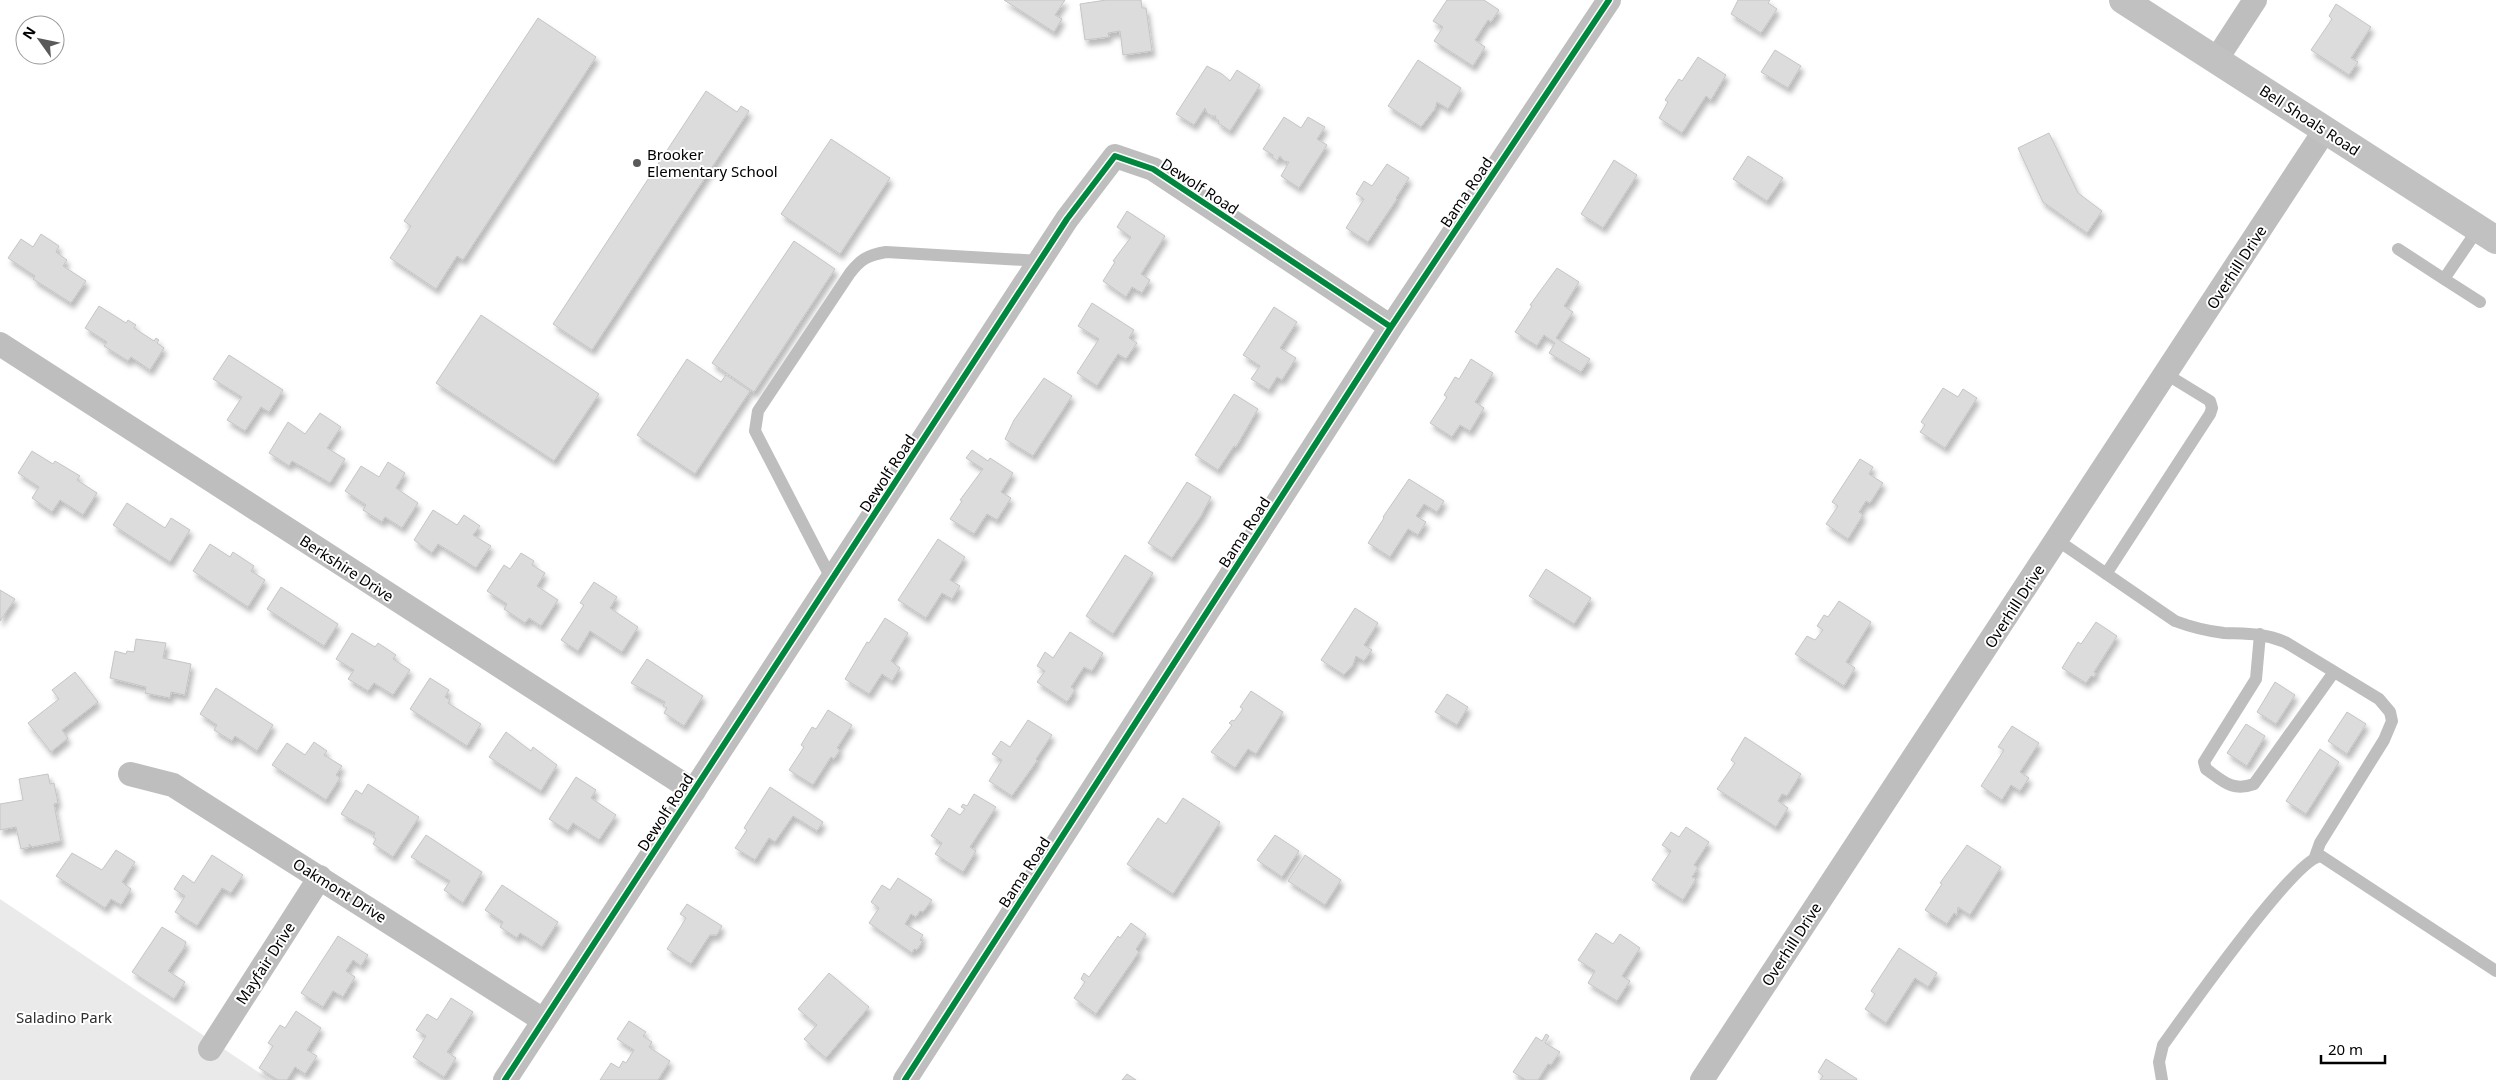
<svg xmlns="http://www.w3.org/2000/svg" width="2496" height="1080" font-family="'Noto Sans',sans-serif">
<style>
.green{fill:#eaeaea}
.building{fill:#dcdcdc;stroke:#c5c5c5;filter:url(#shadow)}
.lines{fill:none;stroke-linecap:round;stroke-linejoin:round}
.lane{stroke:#bebebe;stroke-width:12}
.street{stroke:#bebebe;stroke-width:24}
.secondary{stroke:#c1c1c1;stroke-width:28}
.cycleway-casing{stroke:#fff;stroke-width:9}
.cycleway{stroke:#00873e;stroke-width:6}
.poi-dot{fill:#595959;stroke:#fff;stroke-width:2}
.labels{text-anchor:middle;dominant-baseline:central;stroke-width:4;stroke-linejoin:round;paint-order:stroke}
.street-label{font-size:15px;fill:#000;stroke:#fff}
.poi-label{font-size:15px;fill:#000;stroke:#fff;text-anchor:start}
.park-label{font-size:15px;fill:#2f2f2f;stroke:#fff}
</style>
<defs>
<filter id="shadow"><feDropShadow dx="3" dy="5.5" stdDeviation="2.5" flood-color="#0004"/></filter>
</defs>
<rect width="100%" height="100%" fill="#fff"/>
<path class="green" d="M 0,899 L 270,1080 L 0,1080 Z"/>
<path class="building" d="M 1004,0 L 1065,0 L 1055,15 L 1062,19 L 1054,32 Z
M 1106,0 L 1141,0 L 1142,8 L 1146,8 L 1152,51 L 1123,55 L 1120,31 L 1108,33 L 1109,37 L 1085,40 L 1080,4 Z
M 1447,0 L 1484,0 L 1499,10 L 1491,22 L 1488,20 L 1475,40 L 1485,47 L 1473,66 L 1434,41 L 1443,27 L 1433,21 Z
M 1738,0 L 1770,0 L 1768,3 L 1777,9 L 1761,33 L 1731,14 Z
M 2336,4 L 2371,27 L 2351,58 L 2358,62 L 2349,75 L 2311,50 L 2332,19 L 2329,16 Z
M 538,18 L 596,57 L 463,260 L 457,256 L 436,289 L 390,258 L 411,226 L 404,221 Z
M 1775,50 L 1801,66 L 1788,88 L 1761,72 Z
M 1698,57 L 1726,75 L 1711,100 L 1706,96 L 1682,133 L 1659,118 L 1668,102 L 1665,100 L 1679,79 L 1682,81 Z
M 1418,60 L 1461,88 L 1448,109 L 1437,102 L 1435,109 L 1421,127 L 1388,106 Z
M 1207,66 L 1222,74 L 1230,81 L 1237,70 L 1260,85 L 1230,131 L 1218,123 L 1219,121 L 1215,118 L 1216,116 L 1212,116 L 1207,113 L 1205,108 L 1194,125 L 1176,114 Z
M 706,91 L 737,112 L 741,106 L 749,111 L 592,350 L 553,324 Z
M 1284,117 L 1301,128 L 1308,117 L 1325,127 L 1317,139 L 1327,145 L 1299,188 L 1281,176 L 1289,162 L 1284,161 L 1280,156 L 1277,161 L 1272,157 L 1273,155 L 1263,149 Z
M 2049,133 L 2078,193 L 2102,211 L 2087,233 L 2043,202 L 2018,148 Z
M 831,139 L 890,178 L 840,254 L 781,214 Z
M 1748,156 L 1783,178 L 1767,201 L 1733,179 Z
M 1614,160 L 1637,175 L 1603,228 L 1581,214 Z
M 1387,164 L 1409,178 L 1396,198 L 1397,199 L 1368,242 L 1346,228 L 1364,199 L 1356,194 L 1364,181 L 1372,186 Z
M 1127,211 L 1165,236 L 1141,274 L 1150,280 L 1142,293 L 1132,287 L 1126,297 L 1103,281 L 1115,262 L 1113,261 L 1131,237 L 1117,227 Z
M 41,234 L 59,246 L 56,252 L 67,260 L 63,266 L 86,281 L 71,303 L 33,279 L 35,276 L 8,258 L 21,239 L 33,247 Z
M 794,241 L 835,269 L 754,392 L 712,363 Z
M 1557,268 L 1579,282 L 1564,306 L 1573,312 L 1556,338 L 1590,359 L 1581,372 L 1549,353 L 1555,343 L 1544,335 L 1537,346 L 1515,332 L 1532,306 L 1530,305 Z
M 1092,303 L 1134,330 L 1129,338 L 1137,343 L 1126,359 L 1118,354 L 1097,386 L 1077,373 L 1099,339 L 1078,326 Z
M 99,306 L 126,323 L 128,320 L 136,325 L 134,328 L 154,341 L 156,338 L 159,340 L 157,343 L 164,348 L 150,370 L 131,357 L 128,361 L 104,346 L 107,342 L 85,328 Z
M 1274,307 L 1297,322 L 1280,348 L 1296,358 L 1282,380 L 1277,377 L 1269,390 L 1251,379 L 1260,366 L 1243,355 Z
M 481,315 L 599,394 L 554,461 L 436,383 Z
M 229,355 L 283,390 L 269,412 L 261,407 L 245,431 L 227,420 L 242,397 L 213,379 Z
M 687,359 L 721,382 L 726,375 L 750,391 L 695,474 L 637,435 Z
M 1471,359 L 1493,373 L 1475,402 L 1484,408 L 1470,431 L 1460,425 L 1452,437 L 1430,423 L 1447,397 L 1444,395 L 1455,377 L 1459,379 Z
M 1044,378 L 1072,396 L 1033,456 L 1005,439 L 1014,420 Z
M 1943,388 L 1958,397 L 1963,389 L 1977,398 L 1945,448 L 1920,432 L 1925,425 L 1921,422 Z
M 1234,394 L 1258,409 L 1236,447 L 1234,446 L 1218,470 L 1195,455 Z
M 320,413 L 341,427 L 327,448 L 345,459 L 330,483 L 292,461 L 289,466 L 269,453 L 288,422 L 305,434 Z
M 972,450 L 988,461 L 990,458 L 1013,473 L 1001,492 L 1011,498 L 997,520 L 987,514 L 974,534 L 950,519 L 962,501 L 960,500 L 983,469 L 966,458 Z
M 32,451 L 53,464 L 55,461 L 80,476 L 77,480 L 97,493 L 83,515 L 60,500 L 52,512 L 32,498 L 39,487 L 18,473 Z
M 1860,459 L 1873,467 L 1869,474 L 1883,483 L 1870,503 L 1866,501 L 1859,512 L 1863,515 L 1848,539 L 1826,524 L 1838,506 L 1832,502 Z
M 388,462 L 405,473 L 396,488 L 418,503 L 402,528 L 385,517 L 382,522 L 363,510 L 366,505 L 345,491 L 361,466 L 379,477 Z
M 1409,479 L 1444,501 L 1437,512 L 1424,504 L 1416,516 L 1426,522 L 1418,535 L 1408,529 L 1390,557 L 1368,543 L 1384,518 L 1383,517 Z
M 1187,482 L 1211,497 L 1201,516 L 1172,558 L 1148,543 Z
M 127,503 L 165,528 L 171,518 L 190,530 L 170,562 L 113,525 Z
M 433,510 L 457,525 L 464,515 L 480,526 L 473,535 L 491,546 L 476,568 L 438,544 L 432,553 L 414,540 Z
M 938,539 L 965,557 L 950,580 L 960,586 L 952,599 L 942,593 L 926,618 L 898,600 Z
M 210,544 L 230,557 L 233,552 L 254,566 L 251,571 L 265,580 L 248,607 L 193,571 Z
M 521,553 L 534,561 L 532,565 L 545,573 L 537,586 L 558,600 L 541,626 L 529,618 L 525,623 L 504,609 L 507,604 L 487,591 L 504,565 L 510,569 Z
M 1125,555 L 1153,573 L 1113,634 L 1086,616 Z
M 1546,569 L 1591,598 L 1574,624 L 1529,596 Z
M 594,582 L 617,597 L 610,608 L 638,627 L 622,652 L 590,631 L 578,651 L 561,640 L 584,605 L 580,603 Z
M 281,587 L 338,624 L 324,646 L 267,609 Z
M 0,590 L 15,599 L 0,621 Z
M 1839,601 L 1871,622 L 1846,662 L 1855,668 L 1844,686 L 1795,654 L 1807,636 L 1815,640 L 1823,630 L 1817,626 L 1824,615 L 1828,617 Z
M 1355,608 L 1378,623 L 1364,645 L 1372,650 L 1364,661 L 1356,656 L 1353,665 L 1344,675 L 1321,660 Z
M 885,618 L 908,633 L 891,661 L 900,668 L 892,681 L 882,674 L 869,694 L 845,679 L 867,642 L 869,643 Z
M 2096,622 L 2117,636 L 2094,672 L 2096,673 L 2094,677 L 2091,676 L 2086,683 L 2062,668 L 2078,642 L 2081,644 Z
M 1070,632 L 1103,653 L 1092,671 L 1084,667 L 1071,687 L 1075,690 L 1067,702 L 1037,682 L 1045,671 L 1037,666 L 1045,652 L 1053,658 Z
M 352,633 L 375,647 L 378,643 L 396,655 L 393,659 L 410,670 L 393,695 L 374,683 L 368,691 L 348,679 L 354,670 L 336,659 Z
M 136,639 L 166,643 L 163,658 L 191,664 L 185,695 L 171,692 L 170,698 L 145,693 L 146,687 L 110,678 L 115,651 L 126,654 L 127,651 L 134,652 Z
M 647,659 L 703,696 L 684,726 L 664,713 L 667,708 L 663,706 L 665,702 L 631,683 Z
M 75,672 L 98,702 L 62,730 L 68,738 L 51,752 L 28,723 L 59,699 L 52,690 Z
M 430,678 L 449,690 L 445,697 L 450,700 L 448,703 L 481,724 L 467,746 L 410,709 Z
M 2275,682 L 2295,695 L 2276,724 L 2257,712 Z
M 216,688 L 273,725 L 257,751 L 235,736 L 232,741 L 214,730 L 217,725 L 200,714 Z
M 1251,691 L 1283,712 L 1256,754 L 1248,749 L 1235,768 L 1211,752 L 1232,725 L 1229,723 L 1232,720 L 1234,721 L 1243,709 L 1240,707 Z
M 1447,694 L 1468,707 L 1457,725 L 1435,712 Z
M 828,710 L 852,725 L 837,748 L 840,750 L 834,759 L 831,757 L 813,785 L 789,770 L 804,747 L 801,745 L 812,727 L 816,729 Z
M 2347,712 L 2366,724 L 2347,754 L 2328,741 Z
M 1028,720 L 1052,735 L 1036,759 L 1037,761 L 1012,796 L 989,781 L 1002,760 L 992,754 L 1001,741 L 1010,747 Z
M 2246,724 L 2265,736 L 2247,766 L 2227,753 Z
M 2012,726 L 2039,743 L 2020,772 L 2029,778 L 2020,791 L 2011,785 L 2002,800 L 1981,786 L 2004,750 L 1998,747 Z
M 506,732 L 531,751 L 533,747 L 557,765 L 541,791 L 489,757 Z
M 1745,737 L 1801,774 L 1787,796 L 1782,794 L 1778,801 L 1788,808 L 1776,827 L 1717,789 L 1735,763 L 1731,760 Z
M 314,742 L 327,751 L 324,755 L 342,766 L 336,775 L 340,778 L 326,800 L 272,765 L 287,743 L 305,755 Z
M 2320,749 L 2339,762 L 2306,814 L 2286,801 Z
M 48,774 L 50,784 L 54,783 L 58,803 L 54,804 L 61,841 L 32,847 L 29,844 L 30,847 L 21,849 L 16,827 L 0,830 L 0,804 L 23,800 L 19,779 Z
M 576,777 L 596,790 L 591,798 L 616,815 L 599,840 L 573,823 L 568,831 L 549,819 Z
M 368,784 L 419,817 L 393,857 L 373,844 L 376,839 L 373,837 L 375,833 L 341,814 L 356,790 L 362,794 Z
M 770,787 L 823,822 L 817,831 L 793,816 L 775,842 L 769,838 L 755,860 L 735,848 L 747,830 L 744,828 Z
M 974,794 L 996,807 L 970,847 L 976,851 L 963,872 L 935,854 L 942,843 L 931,836 L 949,808 L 960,815 L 965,809 L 961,807 L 963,804 L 967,806 Z
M 1183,798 L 1220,822 L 1173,894 L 1127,864 L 1158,818 L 1166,824 Z
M 1686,827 L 1709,842 L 1694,865 L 1698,868 L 1692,877 L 1696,879 L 1683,900 L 1652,880 L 1671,851 L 1662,845 L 1671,832 L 1679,837 Z
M 426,835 L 482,872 L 463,903 L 444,890 L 450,881 L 411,857 Z
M 1275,835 L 1299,851 L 1282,877 L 1257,860 Z
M 1967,845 L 2001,867 L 1970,915 L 1958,907 L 1957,915 L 1954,913 L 1947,924 L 1925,910 L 1942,884 L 1940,883 Z
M 116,850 L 135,862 L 122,882 L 131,889 L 121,905 L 111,899 L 105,908 L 56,876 L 72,853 L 102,870 Z
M 212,855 L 243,875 L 231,893 L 222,888 L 197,926 L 175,912 L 185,896 L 174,889 L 183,875 L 194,883 Z
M 1305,855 L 1341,880 L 1325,905 L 1288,881 Z
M 898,878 L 932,900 L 923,912 L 920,911 L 916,917 L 911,914 L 905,924 L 923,935 L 920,940 L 923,941 L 917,950 L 914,949 L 912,953 L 869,923 L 879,908 L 871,902 L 882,885 L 890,890 Z
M 502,885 L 558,922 L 542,947 L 520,933 L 517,938 L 500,927 L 503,922 L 485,910 Z
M 687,904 L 722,926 L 717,935 L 710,935 L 691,964 L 667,949 L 686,918 L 680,914 Z
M 1131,923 L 1146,934 L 1136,949 L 1139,952 L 1096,1014 L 1074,998 L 1085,982 L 1081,979 L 1084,973 L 1089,977 L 1118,936 L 1120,938 Z
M 162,927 L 186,942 L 184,948 L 168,971 L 185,982 L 174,999 L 132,972 Z
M 1596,933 L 1613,944 L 1620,934 L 1640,948 L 1622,976 L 1630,981 L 1617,1001 L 1588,983 L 1595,971 L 1578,960 Z
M 338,936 L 368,955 L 361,966 L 353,960 L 346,971 L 355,977 L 343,997 L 333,991 L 323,1007 L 301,993 Z
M 1899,948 L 1937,973 L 1928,987 L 1915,978 L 1886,1023 L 1865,1009 L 1875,994 L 1871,991 Z
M 829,973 L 869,1007 L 826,1058 L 804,1039 L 817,1025 L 798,1009 Z
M 451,998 L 473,1012 L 447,1052 L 456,1058 L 444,1077 L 413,1057 L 426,1036 L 416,1030 L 427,1014 L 437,1020 Z
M 296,1011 L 321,1028 L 307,1050 L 317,1056 L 305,1074 L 295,1067 L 287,1080 L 278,1080 L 259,1068 L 273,1046 L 268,1043 L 280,1025 L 285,1028 Z
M 629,1021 L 646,1032 L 643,1036 L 652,1042 L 649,1047 L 670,1061 L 658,1080 L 600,1080 L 611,1063 L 619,1068 L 623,1061 L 626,1063 L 634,1050 L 617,1039 Z
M 1546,1034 L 1549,1036 L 1545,1043 L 1560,1052 L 1551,1065 L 1548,1064 L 1538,1080 L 1526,1080 L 1513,1072 L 1536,1037 L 1542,1041 Z
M 1826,1059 L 1857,1079 L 1856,1080 L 1820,1080 L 1823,1076 L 1818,1072 Z
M 1127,1074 L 1136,1080 L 1122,1080 Z"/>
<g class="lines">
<path class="lane" d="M 2398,249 L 2444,279 L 2478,229
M 2444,279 L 2480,302
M 2057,540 L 2175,621 C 2191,627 2207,631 2224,633 C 2247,634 2264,633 2285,642 L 2379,699 L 2390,712 L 2392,721 L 2384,740 L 2320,843 L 2315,857
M 2106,574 L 2210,414 L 2212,408 L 2210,401 L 2166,374
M 832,580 L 755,431 L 758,411 L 850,273 C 861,259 868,255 886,252 L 1040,261
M 2260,634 L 2256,679 L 2204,762 L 2206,769 C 2223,781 2232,792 2254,784 L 2334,672
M 2162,1080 L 2159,1062 L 2163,1045 C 2184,1016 2294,859 2321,856 L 2496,971"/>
<path class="street" d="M 2216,60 L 2255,0
M 0,344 L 694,791
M 130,774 L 173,785 L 543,1020
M 210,1049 L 320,877
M 505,1080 L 1067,219 L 1115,156 L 1153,169 L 1391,327
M 905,1080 L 1391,327 L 1609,0
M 1702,1080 L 2325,130"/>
<path class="secondary" d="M 2123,0 L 2496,240"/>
<defs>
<path id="cycleway" d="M 505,1080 L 1067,219 L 1115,156 L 1153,169 L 1391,327
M 905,1080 L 1391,327 L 1609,0"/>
</defs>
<use href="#cycleway" class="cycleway-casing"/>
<use href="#cycleway" class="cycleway"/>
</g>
<circle class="poi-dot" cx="637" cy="163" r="5"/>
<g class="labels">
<g class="street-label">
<text transform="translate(2310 120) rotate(33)">Bell Shoals Road</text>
<text transform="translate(1200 186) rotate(33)">Dewolf Road</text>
<text transform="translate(1466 192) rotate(-56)">Bama Road</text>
<text transform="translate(2236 267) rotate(-57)">Overhill Drive</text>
<text transform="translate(887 473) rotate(-57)">Dewolf Road</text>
<text transform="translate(1244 532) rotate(-57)">Bama Road</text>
<text transform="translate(347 568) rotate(33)">Berkshire Drive</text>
<text transform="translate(2014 606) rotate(-57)">Overhill Drive</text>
<text transform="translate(665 812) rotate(-57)">Dewolf Road</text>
<text transform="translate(1024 872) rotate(-57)">Bama Road</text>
<text transform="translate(340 890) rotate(32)">Oakmont Drive</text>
<text transform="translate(1791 944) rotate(-57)">Overhill Drive</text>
<text transform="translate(265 963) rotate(-57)">Mayfair Drive</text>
</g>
<g class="poi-label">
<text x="647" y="154">Brooker<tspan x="647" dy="17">Elementary School</tspan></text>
</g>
<g class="park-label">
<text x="64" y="1017">Saladino Park</text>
</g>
</g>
<g transform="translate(40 40) rotate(303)"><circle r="24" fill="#ffffff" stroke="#999999"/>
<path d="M0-4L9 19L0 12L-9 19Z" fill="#595959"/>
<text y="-8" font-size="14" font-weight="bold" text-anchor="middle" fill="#000000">N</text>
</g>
<path d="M2321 1055v8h64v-8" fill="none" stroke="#000000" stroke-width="2.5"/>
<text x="2328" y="1055" font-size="15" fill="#000000" stroke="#ffffff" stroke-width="4" paint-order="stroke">20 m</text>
</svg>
